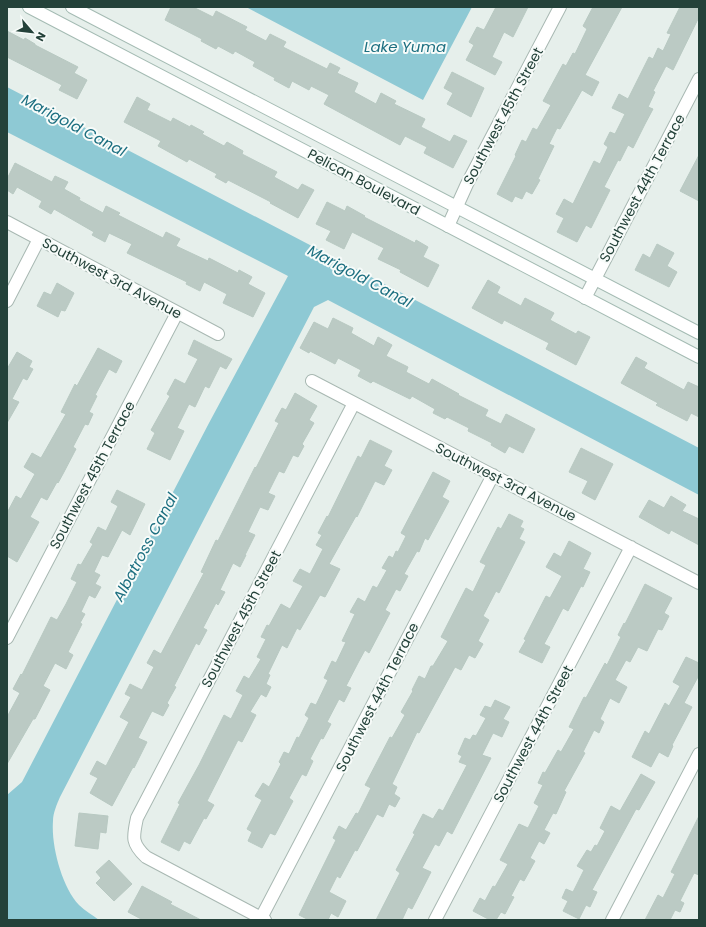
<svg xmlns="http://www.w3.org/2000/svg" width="706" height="927" font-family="Poppins,sans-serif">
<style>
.water{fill:#8ec9d4}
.building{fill:#bbcac4;stroke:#b8c9c2}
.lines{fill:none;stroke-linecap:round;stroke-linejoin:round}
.street-casing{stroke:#a8b8b2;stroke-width:14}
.secondary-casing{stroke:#a4bbb3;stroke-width:14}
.street{stroke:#fff;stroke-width:12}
.secondary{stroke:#fff;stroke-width:12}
.labels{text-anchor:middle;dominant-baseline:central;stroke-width:4;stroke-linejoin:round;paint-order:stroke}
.street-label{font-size:14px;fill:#24423a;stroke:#f7fbf9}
.water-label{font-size:15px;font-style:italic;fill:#1c6f80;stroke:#f7fbf9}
</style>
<rect width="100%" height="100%" fill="#e6efeb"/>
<path class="water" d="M 246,7 L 472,7 L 423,100 Z
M 7,87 L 699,448 L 699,495 L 328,300 L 314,307 L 60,797 C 57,804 53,813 53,821 C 51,846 62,887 79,905 C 85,911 93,915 99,920 L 7,920 L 7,795 L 22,782 L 209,423 L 288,276 L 7,132 Z"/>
<path class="building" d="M 171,7 L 193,7 L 213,17 L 216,11 L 247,27 L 245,30 L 266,41 L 270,34 L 286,42 L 283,47 L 327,69 L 330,63 L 340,68 L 337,73 L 358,83 L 354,92 L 376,104 L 381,93 L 396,101 L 394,104 L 425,119 L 421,127 L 450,142 L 454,135 L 467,141 L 453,168 L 424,153 L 427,147 L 405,136 L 400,145 L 324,104 L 329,95 L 311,86 L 309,90 L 292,81 L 289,88 L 274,80 L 275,78 L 253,66 L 255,62 L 235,51 L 233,54 L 218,46 L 216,49 L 201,41 L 202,39 L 165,20 Z
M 496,7 L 528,7 L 513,37 L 504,32 L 492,57 L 502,62 L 495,75 L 466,60 L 474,45 L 469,42 L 477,27 L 484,30 Z
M 593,7 L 622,7 L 585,75 L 599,82 L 592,96 L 582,90 L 560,129 L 557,128 L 549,144 L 554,146 L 538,179 L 540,180 L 532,194 L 526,191 L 522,199 L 515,196 L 512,202 L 497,194 L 516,156 L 515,155 L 522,140 L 526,142 L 533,128 L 537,130 L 551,105 L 543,101 L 563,64 L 566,66 L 573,53 L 575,54 L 587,29 L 583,26 Z
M 680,7 L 699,7 L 699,17 L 673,70 L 666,66 L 653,91 L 655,92 L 648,107 L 653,109 L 645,124 L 633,148 L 628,145 L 620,161 L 618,160 L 604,187 L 610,190 L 591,228 L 586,225 L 577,242 L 557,232 L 564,218 L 556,214 L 564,199 L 573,204 L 594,161 L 600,164 L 608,147 L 604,144 L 610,132 L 615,134 L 625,114 L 612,108 L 619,94 L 628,99 L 649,57 L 653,59 L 658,48 L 663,51 L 671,34 L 667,33 Z
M 7,31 L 24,40 L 25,38 L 35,44 L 35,45 L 78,67 L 74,73 L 87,80 L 77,99 L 59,90 L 62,85 L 7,57 Z
M 452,72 L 484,88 L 471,117 L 447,104 L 453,93 L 444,88 Z
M 137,97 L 150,104 L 147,110 L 171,122 L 173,118 L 190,127 L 191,125 L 204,132 L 202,134 L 224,146 L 227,142 L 243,151 L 242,154 L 277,172 L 274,177 L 298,190 L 302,184 L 314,190 L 298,218 L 270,203 L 271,202 L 228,180 L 226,183 L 215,177 L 217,174 L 189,159 L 187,162 L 158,146 L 161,141 L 124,122 Z
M 699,155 L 699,201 L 680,191 Z
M 15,163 L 52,182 L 55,176 L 68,182 L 64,189 L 80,198 L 79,200 L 103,213 L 106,206 L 120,213 L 118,215 L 163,238 L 166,232 L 180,239 L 176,246 L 208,261 L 209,258 L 238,273 L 239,270 L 252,277 L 248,284 L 265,293 L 253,317 L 223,303 L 227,294 L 204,282 L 200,291 L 186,284 L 187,282 L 127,253 L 132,244 L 109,233 L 105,242 L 92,235 L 94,232 L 54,209 L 51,214 L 39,207 L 42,201 L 17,187 L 13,194 L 7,190 L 7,179 Z
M 327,202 L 345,211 L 347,206 L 365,216 L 364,217 L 415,243 L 416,240 L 428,247 L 423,257 L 439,265 L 428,287 L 400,272 L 401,270 L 378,259 L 384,248 L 352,232 L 344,249 L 326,240 L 331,231 L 316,224 Z
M 657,244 L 674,253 L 667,266 L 677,272 L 669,287 L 635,270 L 643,254 L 650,258 Z
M 488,280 L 500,287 L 497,293 L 521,306 L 525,298 L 554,313 L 550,320 L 576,334 L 578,331 L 590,337 L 576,365 L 546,349 L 549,343 L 504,320 L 502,324 L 472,308 Z
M 57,283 L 74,293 L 65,311 L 61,310 L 58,317 L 37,306 L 44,292 L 51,295 Z
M 333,318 L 353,328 L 351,333 L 374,346 L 378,337 L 392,345 L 386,356 L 408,367 L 406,372 L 429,384 L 432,379 L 459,394 L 458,395 L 488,410 L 485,416 L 501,424 L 506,414 L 535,429 L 523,453 L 509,446 L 505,453 L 491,445 L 492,443 L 468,431 L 469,428 L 447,417 L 445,419 L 433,413 L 435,409 L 412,396 L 410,399 L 373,381 L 371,383 L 358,376 L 361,370 L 338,358 L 335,364 L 310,351 L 309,353 L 300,348 L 314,322 L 328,329 Z
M 194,340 L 232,359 L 226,369 L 220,366 L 209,388 L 205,386 L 195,407 L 189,404 L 177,428 L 184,431 L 170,460 L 147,449 L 155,433 L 151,430 L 170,396 L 167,394 L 175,379 L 185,384 L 198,359 L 188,354 Z
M 98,348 L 122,361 L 116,373 L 109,369 L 95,395 L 97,396 L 89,412 L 93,414 L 88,425 L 85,424 L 73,447 L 76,449 L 64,472 L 58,483 L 57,482 L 47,500 L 41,497 L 30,517 L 39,522 L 17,562 L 7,556 L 7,513 L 16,496 L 21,499 L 35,474 L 24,467 L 32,453 L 41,458 L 66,414 L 61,412 L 75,384 L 77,386 Z
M 17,352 L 32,361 L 29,367 L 33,369 L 27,380 L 23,378 L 12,399 L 19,402 L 7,423 L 7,369 Z
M 636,357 L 647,363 L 644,368 L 684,390 L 688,382 L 699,387 L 699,417 L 691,413 L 687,421 L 656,405 L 658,403 L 621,383 Z
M 295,393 L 317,406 L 309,420 L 314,423 L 302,444 L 304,446 L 298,457 L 293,455 L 284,473 L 279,471 L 268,493 L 275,496 L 268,510 L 260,507 L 248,532 L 255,535 L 245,555 L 246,555 L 240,567 L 233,563 L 220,590 L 225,592 L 218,605 L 216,603 L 203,628 L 207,630 L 199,645 L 196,643 L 174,686 L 176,687 L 167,703 L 169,705 L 163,716 L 152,711 L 138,738 L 147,742 L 134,768 L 133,767 L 112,806 L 90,793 L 98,778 L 90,774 L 97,761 L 106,766 L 129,722 L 120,717 L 131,697 L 125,694 L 130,684 L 142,690 L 154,667 L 147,663 L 154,650 L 161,654 L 204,573 L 201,572 L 216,540 L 218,541 L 255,467 L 256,468 L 279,423 L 275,421 L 282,408 L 286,410 Z
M 370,440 L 392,451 L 384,466 L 392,470 L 384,485 L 375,481 L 357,517 L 356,516 L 329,564 L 340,569 L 325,597 L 320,595 L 300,630 L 297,628 L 287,648 L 282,645 L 268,674 L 270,675 L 266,684 L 271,687 L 266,697 L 261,694 L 250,712 L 256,715 L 242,742 L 238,740 L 207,801 L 214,805 L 206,819 L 204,818 L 190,844 L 184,841 L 179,851 L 161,842 L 180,804 L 178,803 L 199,765 L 224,715 L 231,719 L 243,695 L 236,691 L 244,676 L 249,679 L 261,659 L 257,657 L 266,639 L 261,637 L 267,625 L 269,626 L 281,604 L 290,609 L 303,586 L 293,581 L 300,569 L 310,574 L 323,549 L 316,545 L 322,535 L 318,533 L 327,516 L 328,517 L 358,456 L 361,458 Z
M 581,448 L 613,464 L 595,500 L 582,493 L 588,481 L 569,472 Z
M 433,472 L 450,481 L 442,497 L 449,501 L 428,540 L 425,538 L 419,552 L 417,551 L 404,574 L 408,576 L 400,591 L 396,589 L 385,610 L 390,613 L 369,653 L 365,650 L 359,661 L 346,686 L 351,688 L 344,702 L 339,699 L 327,722 L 331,724 L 323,739 L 321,738 L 310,759 L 313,761 L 306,776 L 302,774 L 289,798 L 293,801 L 275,835 L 270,833 L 262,848 L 248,841 L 252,832 L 247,829 L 262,800 L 255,796 L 263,783 L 269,787 L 281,764 L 279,762 L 284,752 L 289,754 L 297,737 L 299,738 L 309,718 L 305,715 L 311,703 L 316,705 L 328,680 L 324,678 L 332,661 L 336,663 L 346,642 L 342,641 L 355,614 L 350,612 L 358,598 L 365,602 L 373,586 L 377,588 L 387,570 L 382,568 L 389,556 L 393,558 L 396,551 L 398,552 L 406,536 L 401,533 Z
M 117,490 L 145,504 L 130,535 L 122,530 L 108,557 L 102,555 L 94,572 L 100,575 L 95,584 L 101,587 L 95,598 L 89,595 L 81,612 L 85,614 L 80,623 L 82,624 L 68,652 L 73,655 L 66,669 L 55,663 L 43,686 L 50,690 L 35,719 L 33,719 L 7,764 L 7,717 L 20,693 L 13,689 L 21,674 L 22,675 L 51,617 L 57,620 L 66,604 L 77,582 L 71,579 L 78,564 L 81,565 L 93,544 L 90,542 L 98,527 L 106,531 L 118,506 L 111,502 Z
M 671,496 L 686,505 L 682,511 L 699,519 L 699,545 L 671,530 L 669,534 L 639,517 L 649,500 L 664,508 Z
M 509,514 L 523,521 L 520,527 L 524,529 L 519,539 L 525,542 L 499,593 L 496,591 L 483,616 L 489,620 L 478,641 L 483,644 L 475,658 L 469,655 L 461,670 L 455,667 L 419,733 L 417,732 L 392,784 L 397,787 L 394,794 L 400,798 L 395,807 L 389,804 L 383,817 L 377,814 L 357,851 L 355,850 L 340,878 L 337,876 L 329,892 L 346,901 L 338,917 L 331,913 L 328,920 L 309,920 L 299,915 L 336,840 L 333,838 L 339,826 L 346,830 L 356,813 L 358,814 L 371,788 L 365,785 L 390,737 L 392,738 L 405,715 L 401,712 L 413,691 L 412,690 L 419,676 L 425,679 L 431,666 L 433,666 L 448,641 L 441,637 L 466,588 L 473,592 L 486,565 L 480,562 L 498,527 L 501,529 Z
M 569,541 L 591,553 L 583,569 L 590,572 L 583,587 L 581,586 L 568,611 L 563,608 L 551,631 L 544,644 L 550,647 L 542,663 L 519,652 L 526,640 L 524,639 L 546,596 L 550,598 L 562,576 L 546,567 L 554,553 L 561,557 Z
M 645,584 L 672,598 L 664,613 L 669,616 L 662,630 L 658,629 L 647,651 L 638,647 L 630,662 L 626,660 L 615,680 L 627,687 L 619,703 L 610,698 L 600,719 L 604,722 L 599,733 L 594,730 L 583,752 L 585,753 L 564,791 L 566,792 L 556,814 L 553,813 L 544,830 L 550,833 L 544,844 L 539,841 L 530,858 L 535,861 L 524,881 L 520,879 L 511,896 L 514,897 L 505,914 L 501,912 L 496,920 L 490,920 L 473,911 L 480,898 L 485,901 L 493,886 L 495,887 L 508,864 L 500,860 L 519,824 L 528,828 L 539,806 L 534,803 L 543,785 L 538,783 L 543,772 L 545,773 L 558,750 L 561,752 L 574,729 L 569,727 L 584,697 L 586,698 L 605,663 L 607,665 L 621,637 L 618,635 L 624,623 L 625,624 Z
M 686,657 L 699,663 L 699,675 L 684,703 L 692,707 L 672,745 L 673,746 L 668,757 L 659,752 L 651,767 L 632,757 L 645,731 L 649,734 L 665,703 L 669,706 L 680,686 L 673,682 Z
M 495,700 L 510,707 L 503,719 L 509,722 L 502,737 L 493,733 L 482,755 L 491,758 L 452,834 L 447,831 L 439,846 L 435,844 L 422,868 L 431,872 L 412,909 L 408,907 L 402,920 L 376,920 L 400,873 L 396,870 L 415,834 L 413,833 L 423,814 L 433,819 L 439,809 L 443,811 L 467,765 L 459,762 L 462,756 L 458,754 L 465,738 L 470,740 L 473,735 L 476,736 L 486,718 L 480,715 L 485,706 L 491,708 Z
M 641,774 L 655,782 L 639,810 L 636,809 L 592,890 L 597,892 L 590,907 L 586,905 L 579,919 L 563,911 L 568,901 L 562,898 L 566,889 L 573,892 L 584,870 L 577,866 L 587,850 L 591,852 L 595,845 L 597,846 L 605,831 L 600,828 L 611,806 L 620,811 Z
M 79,813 L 108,816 L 106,833 L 100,832 L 98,849 L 75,846 Z
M 699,816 L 699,875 L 694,873 L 680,901 L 684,903 L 680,912 L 675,910 L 670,920 L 645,920 L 658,895 L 663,898 L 675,874 L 671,872 Z
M 109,860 L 132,884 L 114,901 L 96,883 L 101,878 L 96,872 Z
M 142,886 L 172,902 L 170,904 L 201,920 L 143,920 L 128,912 Z"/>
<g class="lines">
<defs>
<path id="street" d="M 7,222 L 218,334
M 448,226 L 467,184 L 560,7
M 585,298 L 699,79
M 7,301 L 39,239
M 312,381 L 699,583
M 7,638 L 177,313
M 261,918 L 493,475
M 265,920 L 146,857 C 131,843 133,837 137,818 L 354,403
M 435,920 L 631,547
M 612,920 L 699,754"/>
<path id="secondary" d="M 29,7 L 699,357
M 72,7 L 699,333"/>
</defs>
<use href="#street" class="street-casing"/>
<use href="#secondary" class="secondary-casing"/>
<use href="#street" class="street"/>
<use href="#secondary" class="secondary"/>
</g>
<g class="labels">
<g class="street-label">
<text transform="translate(503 116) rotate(-62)">Southwest 45th Street</text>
<text transform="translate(364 182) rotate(28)">Pelican Boulevard</text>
<text transform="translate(642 188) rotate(-62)">Southwest 44th Terrace</text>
<text transform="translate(112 278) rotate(28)">Southwest 3rd Avenue</text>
<text transform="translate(92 475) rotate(-62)">Southwest 45th Terrace</text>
<text transform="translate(506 482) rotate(27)">Southwest 3rd Avenue</text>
<text transform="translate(241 619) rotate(-62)">Southwest 45th Street</text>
<text transform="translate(377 697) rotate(-63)">Southwest 44th Terrace</text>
<text transform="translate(533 734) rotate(-62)">Southwest 44th Street</text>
</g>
<g class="water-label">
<text x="405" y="46">Lake Yuma</text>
<text transform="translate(74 125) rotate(28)">Marigold Canal</text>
<text transform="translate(360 276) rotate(28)">Marigold Canal</text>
<text transform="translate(145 547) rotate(-62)">Albatross Canal</text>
</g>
</g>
<rect width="706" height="927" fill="none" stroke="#24423a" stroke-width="16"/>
<g transform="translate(32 32) rotate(118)" stroke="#f7fbf9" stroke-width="3" paint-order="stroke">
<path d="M0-3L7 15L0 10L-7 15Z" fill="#24423a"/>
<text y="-6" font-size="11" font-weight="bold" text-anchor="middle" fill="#24423a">N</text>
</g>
</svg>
